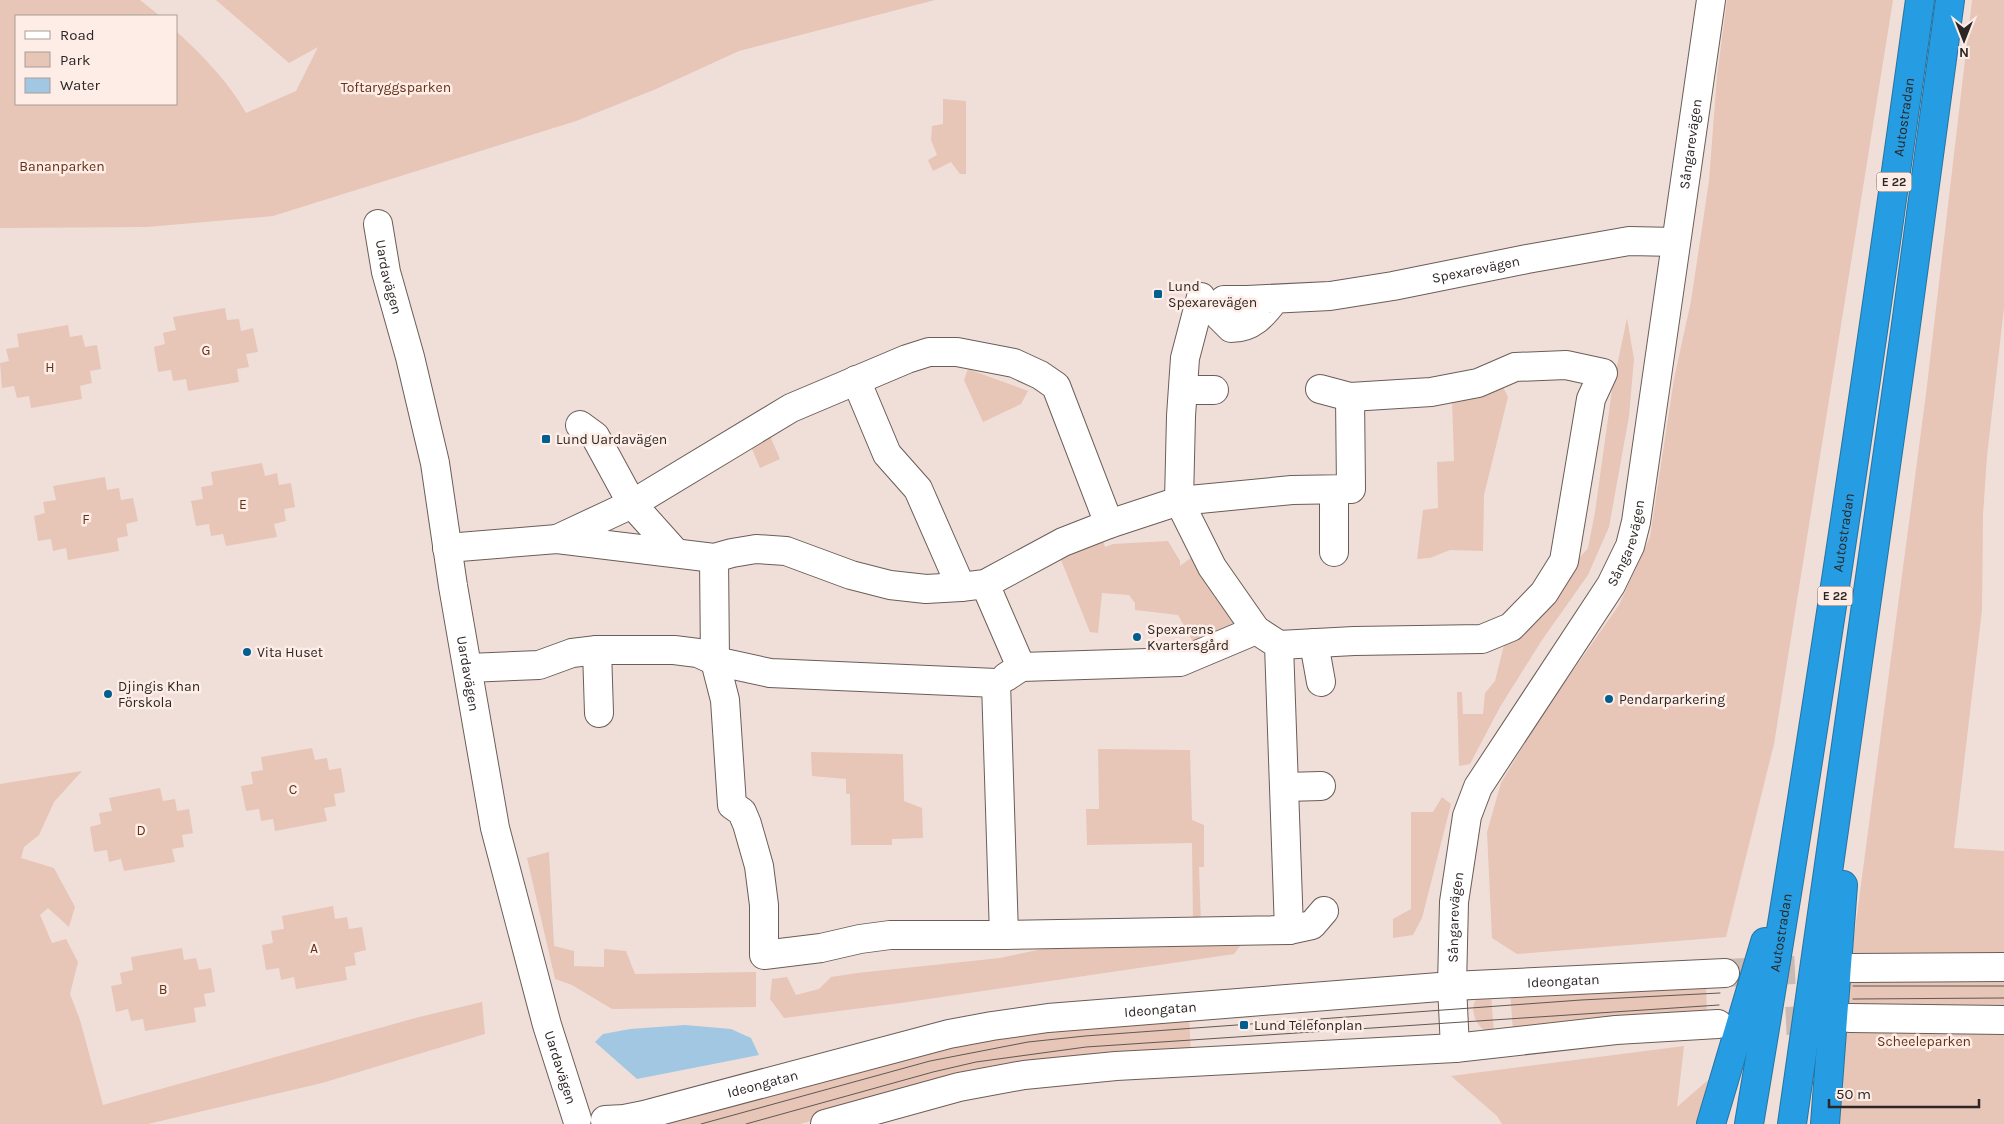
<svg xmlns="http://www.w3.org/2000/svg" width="2004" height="1124" font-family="Karla,sans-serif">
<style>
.green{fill:#e7c5b7}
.water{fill:#a2c7e2}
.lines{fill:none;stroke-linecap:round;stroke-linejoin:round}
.minor-tunnel{stroke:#c9bab4;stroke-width:28;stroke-dasharray:28 14;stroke-linecap:butt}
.minor-casing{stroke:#6b5d57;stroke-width:30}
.highway-casing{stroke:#2873a0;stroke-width:30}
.minor{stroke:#fff;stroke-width:28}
.highway{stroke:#269de2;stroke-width:28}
.tram{stroke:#615854;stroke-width:1}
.poi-dot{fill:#005f8f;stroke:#fdede6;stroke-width:2}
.labels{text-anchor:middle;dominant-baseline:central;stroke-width:5;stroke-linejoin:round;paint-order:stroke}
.shield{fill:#fdede6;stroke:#6b625e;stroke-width:1}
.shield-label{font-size:12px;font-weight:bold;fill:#2c2624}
.park-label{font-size:14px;fill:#653117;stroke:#fdede6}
.street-label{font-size:14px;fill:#2c2624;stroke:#fdede6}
.poi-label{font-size:14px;fill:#2c2624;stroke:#fdede6;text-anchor:start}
</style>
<rect width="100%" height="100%" fill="#f0dfd8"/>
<path class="green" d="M 0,0 L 140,0 L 160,16 L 16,16 L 16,104 L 176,104 L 176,31 C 203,56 228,81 246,113 L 296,91 L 318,47 L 289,63 L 216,0 L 935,0 L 739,51 L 656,89 L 576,121 L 273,216 L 147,227 L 0,228 Z
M 1727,0 L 1893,0 L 1774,744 L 1726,937 L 1517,954 L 1492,938 L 1487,832 L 1501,783 L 1541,716 L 1619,605 L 1650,537 L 1674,379 L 1691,301 L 1709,181 L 1717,76 Z
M 1972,0 L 2004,0 L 2004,308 L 1987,456 L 1983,515 L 1982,610 L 1954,848 L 2004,851 L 2004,1124 L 1834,1124 L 1851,960 L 1926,394 Z
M 943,99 L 966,101 L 966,174 L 960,174 L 951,162 L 933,171 L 928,160 L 937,155 L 931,140 L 932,126 L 943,124 Z
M 225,308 L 227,320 L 239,319 L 241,331 L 253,328 L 258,352 L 246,354 L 249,367 L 237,369 L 239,382 L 188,391 L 186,379 L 173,381 L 171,370 L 158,372 L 154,347 L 165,344 L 163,333 L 176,330 L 173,317 Z
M 1627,318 L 1634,359 L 1629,416 L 1609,527 L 1588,575 L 1542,640 L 1500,707 L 1470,764 L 1459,766 L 1457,692 L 1462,692 L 1463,714 L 1483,714 L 1485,693 L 1495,681 L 1504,645 L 1588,548 L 1595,512 L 1612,390 Z
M 68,325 L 70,337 L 82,335 L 85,347 L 97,345 L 101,369 L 90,371 L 92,383 L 80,386 L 82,399 L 31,408 L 29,396 L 17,398 L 14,386 L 2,388 L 0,363 L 9,361 L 6,349 L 19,347 L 17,334 Z
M 968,369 L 1028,391 L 1021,404 L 983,422 L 964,380 Z
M 1503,387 L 1508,397 L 1484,495 L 1483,551 L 1450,550 L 1430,558 L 1417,559 L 1423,510 L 1438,508 L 1437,462 L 1454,461 L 1452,399 Z
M 770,436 L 780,459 L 760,468 L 750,444 Z
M 262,463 L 265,476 L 277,473 L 279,485 L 291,483 L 295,507 L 284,509 L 286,521 L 274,524 L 277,537 L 226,546 L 223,534 L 211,536 L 209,524 L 196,526 L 191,501 L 203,499 L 201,487 L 213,485 L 211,472 Z
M 105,477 L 107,490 L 119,488 L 121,500 L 133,498 L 138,521 L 126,524 L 128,536 L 117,538 L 119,551 L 68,560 L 66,548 L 53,551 L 51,539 L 38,541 L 34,516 L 45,513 L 43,502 L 56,500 L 53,486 Z
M 1101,534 L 1105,547 L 1113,544 L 1168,541 L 1180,561 L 1180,566 L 1192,557 L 1239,617 L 1234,629 L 1195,645 L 1178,615 L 1135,610 L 1135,603 L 1129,595 L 1102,593 L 1098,633 L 1090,632 L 1059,555 Z
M 312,748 L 315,760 L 327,758 L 329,770 L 341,768 L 345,792 L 334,794 L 336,806 L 324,808 L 327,821 L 275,831 L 273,819 L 261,821 L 259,809 L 246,811 L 241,786 L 253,784 L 251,772 L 263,770 L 261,757 Z
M 1098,749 L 1190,750 L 1192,820 L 1204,825 L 1204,867 L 1199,867 L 1201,924 L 1193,924 L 1192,843 L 1087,845 L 1086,809 L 1099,809 Z
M 811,752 L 903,754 L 904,801 L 922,808 L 923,838 L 892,839 L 892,845 L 851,845 L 850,794 L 846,794 L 846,779 L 812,776 Z
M 82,771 L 54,802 L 39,835 L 24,847 L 21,858 L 54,868 L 75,907 L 69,927 L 48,908 L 40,915 L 52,943 L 66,939 L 78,962 L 70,994 L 80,1020 L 103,1105 L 419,1017 L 482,1002 L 485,1034 L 322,1083 L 148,1124 L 0,1124 L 0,784 Z
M 160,788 L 163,801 L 175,799 L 177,811 L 189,809 L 193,833 L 182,835 L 184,847 L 172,849 L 175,862 L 124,871 L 121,859 L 109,862 L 107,850 L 94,852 L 90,827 L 101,824 L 99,813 L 112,811 L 109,798 Z
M 1442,797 L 1451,804 L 1422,918 L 1413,935 L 1393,938 L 1393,919 L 1411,909 L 1411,812 L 1433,812 Z
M 549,852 L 554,946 L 574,951 L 574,966 L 604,967 L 604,949 L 626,951 L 635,974 L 756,972 L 756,1007 L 612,1009 L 572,985 L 555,979 L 527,858 Z
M 333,906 L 335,919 L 347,917 L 349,929 L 362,927 L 366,950 L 354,953 L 356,965 L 345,967 L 347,980 L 296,989 L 294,977 L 281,980 L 279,968 L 266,970 L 262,945 L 273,943 L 271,931 L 284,929 L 282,916 Z
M 1085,940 L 1243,942 L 1234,954 L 901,1003 L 784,1018 L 770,999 L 772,979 L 787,977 L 796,995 L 819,989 L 831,977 L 857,973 L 1000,958 Z
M 182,948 L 184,960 L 196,958 L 199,970 L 211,968 L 215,992 L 204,994 L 206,1006 L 194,1008 L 196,1022 L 145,1031 L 143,1019 L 131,1021 L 128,1009 L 116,1012 L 111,986 L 122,984 L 120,973 L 133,970 L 131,957 Z
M 1706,981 L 1707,1019 L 1513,1031 L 1510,992 Z
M 1491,993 L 1494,1033 C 1477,1033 1466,1007 1479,996 C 1482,994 1488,994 1491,993 Z
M 1189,1014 L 1191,1054 L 919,1091 L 800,1124 L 659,1124 L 962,1038 Z
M 1684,1046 L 1677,1107 L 1708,1080 L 1697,1124 L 1502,1124 L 1497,1116 L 1451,1076 Z"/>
<path class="water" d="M 685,1025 L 731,1029 L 751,1038 L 759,1055 L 637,1079 L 595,1042 L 603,1034 L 630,1029 Z"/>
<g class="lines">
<path class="minor-tunnel" d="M 1725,973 L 1838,968
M 1744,1023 L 1831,1019"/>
<defs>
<g id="minor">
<path id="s1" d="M 378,224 L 386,272 L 410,357 L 435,463 L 453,586 L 495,828 L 547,1025 L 577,1119"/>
<path id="s2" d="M 1275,299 C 1263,315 1252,328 1231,328 L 1219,316 L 1219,307 L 1224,300 L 1247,300 L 1330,296 L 1393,286 L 1527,259 L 1629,241 L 1676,242"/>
<path d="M 856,380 L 887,454 L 918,489 L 961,587"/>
<path d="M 1320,389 L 1350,397"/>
<path d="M 1184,390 L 1214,390"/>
<path d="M 580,425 L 595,436 L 632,504 L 676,553"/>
<path d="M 1334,490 L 1334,552"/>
<path d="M 557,539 L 632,504 L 791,408 L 907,359 L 929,352 L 957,352 L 1014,363 L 1040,375 L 1056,386 L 1109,524"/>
<path d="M 447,548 L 557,539 L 714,558 L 732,553 L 756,549 L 786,551 L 851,575 L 890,585 L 926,589 L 961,587 L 985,584 L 1063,542 L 1109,524 L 1179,501 L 1292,490 L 1351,489 L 1350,397 L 1431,392 L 1478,383 L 1515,367 L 1566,365 L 1603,373 L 1591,399 L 1564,561 L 1544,593 L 1511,627 L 1482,639 L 1354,641 L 1279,645"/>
<path d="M 714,558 L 715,661 L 725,700 L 732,805 L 742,812 L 747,824 L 759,866 L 764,905 L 764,955 L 821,948 L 860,939 L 890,935 L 1004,935"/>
<path d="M 985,584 L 1021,667 L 1006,677"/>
<path d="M 1314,643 L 1321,682"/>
<path d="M 597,650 L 599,713"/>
<path d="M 1021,667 L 1180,662 L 1256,630"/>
<path d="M 468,668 L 539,665 L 572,653 L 597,650 L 674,650 L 698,653 L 715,661 L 770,673 L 996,683 L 1004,935 L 1289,930 L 1279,645 L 1256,630 L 1212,567 L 1179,501 L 1181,416 L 1185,358 L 1201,297"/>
<path d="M 1285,787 L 1321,786"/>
<path d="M 1289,930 L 1312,925 L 1324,911"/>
<path d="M 1852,968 L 2004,967"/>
<path d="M 1850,1018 L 2004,1020"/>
<path id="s3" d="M 1455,1048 L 1452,986 L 1454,902 L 1467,816 L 1478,787 L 1611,585 L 1630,546 L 1636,522 L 1711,0"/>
<path id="s4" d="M 605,1120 L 624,1119 L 644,1115 L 949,1034 L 992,1026 L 1048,1018 L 1452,986 L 1725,973"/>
<path d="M 825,1124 L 959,1087 L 1024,1075 L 1116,1066 L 1455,1048 L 1616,1030 L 1718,1024"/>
</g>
<g id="highway">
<path d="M 1711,1124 L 1765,942"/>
<path id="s5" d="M 1749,1124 C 1812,750 1868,376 1920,0"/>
<path d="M 1792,1124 L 1905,332 L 1950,0"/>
<path d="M 1825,1124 L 1843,885"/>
</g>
</defs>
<use href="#minor" class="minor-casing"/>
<use href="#highway" class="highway-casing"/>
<use href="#minor" class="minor"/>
<use href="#highway" class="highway"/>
<path class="tram" d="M 1853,986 L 2004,986
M 1853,999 L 2004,998
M 701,1124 L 930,1061 L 1028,1042 L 1085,1036 L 1581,1000 L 1720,993
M 746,1124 L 933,1072 L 976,1062 L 1086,1047 L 1719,1005"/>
</g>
<g class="poi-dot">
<rect x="1153" y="289" width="10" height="10" rx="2.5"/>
<rect x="541" y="434" width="10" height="10" rx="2.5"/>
<circle cx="1137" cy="637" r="5"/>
<circle cx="247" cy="652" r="5"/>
<circle cx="108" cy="694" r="5"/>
<circle cx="1609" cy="699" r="5"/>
<rect x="1239" y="1020" width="10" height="10" rx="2.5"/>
</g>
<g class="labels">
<g class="shield">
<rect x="1876.5" y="172.5" width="35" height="19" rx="4"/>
<rect x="1817.5" y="586.5" width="35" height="19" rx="4"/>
</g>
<g class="shield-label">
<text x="1894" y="182">E 22</text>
<text x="1835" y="596">E 22</text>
</g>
<g class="park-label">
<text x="396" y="87">Toftaryggsparken</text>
<text x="62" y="166">Bananparken</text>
<text x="206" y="350">G</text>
<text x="50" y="367">H</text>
<text x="243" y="504">E</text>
<text x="86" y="519">F</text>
<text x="293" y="789">C</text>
<text x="141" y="830">D</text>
<text x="314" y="948">A</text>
<text x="163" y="989">B</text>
<text x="1924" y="1041">Scheeleparken</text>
</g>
<g class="street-label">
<text stroke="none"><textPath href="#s5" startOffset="1019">Autostradan</textPath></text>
<text stroke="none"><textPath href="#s3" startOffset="956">Sångarevägen</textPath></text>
<text stroke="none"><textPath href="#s2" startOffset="344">Spexarevägen</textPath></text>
<text stroke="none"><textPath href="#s1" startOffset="54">Uardavägen</textPath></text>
<text stroke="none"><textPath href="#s5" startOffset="599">Autostradan</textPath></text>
<text stroke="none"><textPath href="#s3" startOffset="551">Sångarevägen</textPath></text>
<text stroke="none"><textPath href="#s1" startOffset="459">Uardavägen</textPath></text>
<text stroke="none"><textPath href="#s3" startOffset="131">Sångarevägen</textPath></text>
<text stroke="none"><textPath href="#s5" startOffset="194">Autostradan</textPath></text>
<text stroke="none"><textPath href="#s4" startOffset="972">Ideongatan</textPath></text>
<text stroke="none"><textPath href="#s4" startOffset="568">Ideongatan</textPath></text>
<text stroke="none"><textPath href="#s1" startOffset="864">Uardavägen</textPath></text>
<text stroke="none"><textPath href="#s4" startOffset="162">Ideongatan</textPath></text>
</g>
<g class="poi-label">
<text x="1168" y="286">Lund<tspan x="1168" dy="16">Spexarevägen</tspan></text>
<text x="556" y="439">Lund Uardavägen</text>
<text x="1147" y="629">Spexarens<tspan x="1147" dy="16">Kvartersgård</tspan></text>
<text x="257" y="652">Vita Huset</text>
<text x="118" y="686">Djingis Khan<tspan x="118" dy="16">Förskola</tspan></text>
<text x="1619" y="699">Pendarparkering</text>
<text x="1254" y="1025">Lund Telefonplan</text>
</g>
</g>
<rect x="15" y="15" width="162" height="90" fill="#fdede6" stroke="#a99d98"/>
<rect x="25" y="31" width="25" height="8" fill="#ffffff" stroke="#a99d98"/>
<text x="60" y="40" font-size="15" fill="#2c2624">Road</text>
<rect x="25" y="52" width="25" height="15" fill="#e7c5b7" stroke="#a99d98"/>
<text x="60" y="65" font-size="15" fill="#2c2624">Park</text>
<rect x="25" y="78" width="25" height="15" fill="#a2c7e2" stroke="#a99d98"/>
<text x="60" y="90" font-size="15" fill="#2c2624">Water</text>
<g transform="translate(1964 40) rotate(180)" stroke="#fdede6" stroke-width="4" paint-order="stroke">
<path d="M0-4L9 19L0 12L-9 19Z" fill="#2c2624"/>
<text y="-8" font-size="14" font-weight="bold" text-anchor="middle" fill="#2c2624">N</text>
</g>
<path d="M1829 1099v8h150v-8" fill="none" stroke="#2c2624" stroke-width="2.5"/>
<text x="1836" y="1099" font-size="15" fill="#2c2624" stroke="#fdede6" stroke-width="4" paint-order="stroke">50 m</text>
</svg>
